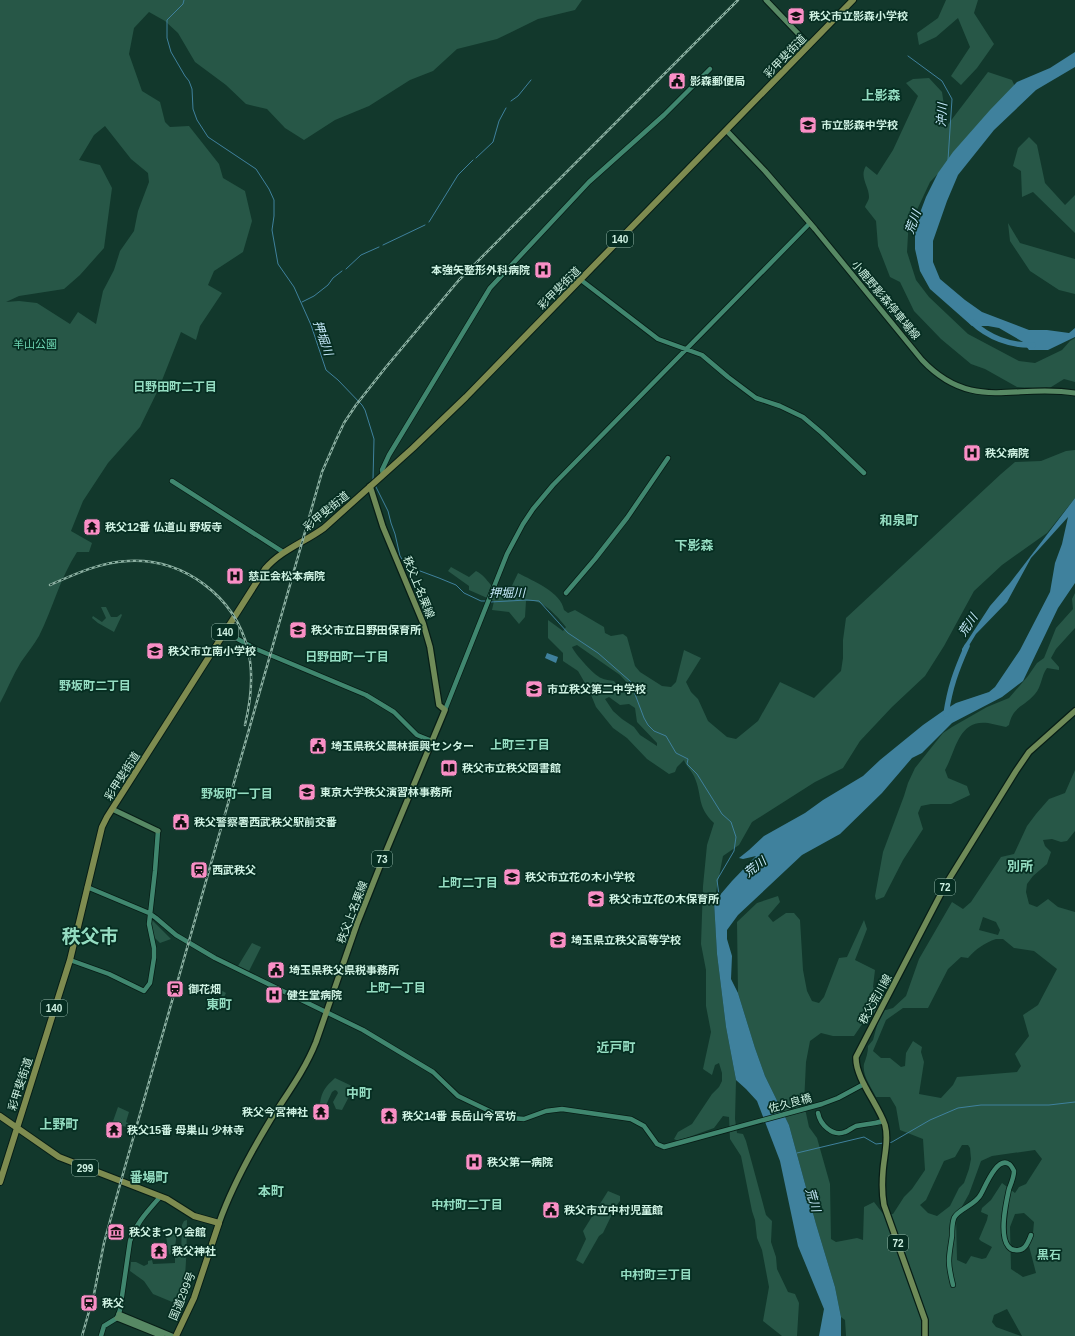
<svg xmlns="http://www.w3.org/2000/svg" width="1075" height="1336" font-family="Arial,'Noto Sans JP',sans-serif">
<style>
.green{fill:#275747;fill-rule:evenodd}
.water{fill:#3f819d}
.lines{fill:none;stroke-linecap:round;stroke-linejoin:round}
.stream{stroke:#3f819d;stroke-width:1}
.river{stroke:#3f819d;stroke-width:5.5}
.tertiary-casing{stroke:#071d16;stroke-width:6}
.secondary-casing{stroke:#071d16;stroke-width:7}
.primary-casing{stroke:#071d16;stroke-width:8}
.trunk-casing{stroke:#071d16;stroke-width:8}
.tertiary{stroke:#40876f;stroke-width:4.5}
.secondary{stroke:#578964;stroke-width:5}
.primary{stroke:#6f8b58;stroke-width:5.5}
.trunk{stroke:#7e8c50;stroke-width:6}
.rail-casing{stroke:#8cb0a2;stroke-width:2.5}
.rail{stroke:#062e22;stroke-width:1;stroke-dasharray:3;stroke-linecap:butt}
.labels{text-anchor:middle;dominant-baseline:central;stroke-width:3.5;stroke-linejoin:round;paint-order:stroke}
.shield{fill:#062e22;stroke:#92b6a8;stroke-width:1}
.shield-label{font-size:10px;font-weight:bold;fill:#cef1e2}
.poi-label{font-size:11px;font-weight:bold;fill:#cef1e2;stroke:#062e22;text-anchor:start}
.street-label{font-size:11px;fill:#cef1e2;stroke:#062e22}
.park-label{font-size:11px;fill:#6ed5b2;stroke:#062e22}
.water-label{font-size:12px;font-style:italic;fill:#c7ebfc;stroke:#062e22}
.neighbourhood-label{font-size:12px;font-weight:bold;fill:#94dcc1;stroke:#062e22}
.quarter-label{font-size:13px;font-weight:bold;fill:#94dcc1;stroke:#062e22}
.town-label{font-size:19px;font-weight:bold;fill:#94dcc1;stroke:#062e22}
</style>
<rect width="100%" height="100%" fill="#12382c"/>
<path class="green" d="M 0,0 L 582,0 L 575,10 L 538,19 L 497,39 L 457,49 L 433,71 L 410,80 L 369,106 L 335,120 L 304,140 L 285,128 L 267,109 L 246,104 L 226,85 L 195,62 L 178,33 L 165,21 L 149,12 L 134,28 L 129,54 L 142,91 L 160,102 L 165,122 L 170,127 L 189,126 L 219,164 L 223,178 L 245,191 L 252,221 L 243,252 L 214,271 L 208,285 L 222,293 L 200,326 L 196,340 L 181,332 L 159,388 L 140,427 L 108,463 L 83,501 L 71,531 L 92,543 L 89,552 L 77,552 C 60,578 53,608 39,636 C 34,645 27,653 21,662 C 13,675 7,690 0,703 ZM 105,126 L 131,159 L 148,173 L 149,182 L 138,211 L 134,231 L 120,251 L 114,270 L 103,291 L 96,324 L 78,312 L 70,324 L 37,303 L 19,301 L 6,302 L 19,296 L 64,289 L 80,275 L 104,248 L 112,188 L 100,165 L 79,160 L 94,135 Z
M 946,0 L 978,0 L 974,13 L 994,44 L 977,68 L 961,85 L 951,76 L 970,47 L 958,18 L 936,37 L 919,45 L 917,33 L 938,18 Z
M 988,72 L 1012,80 L 1016,89 L 972,138 L 930,182 L 916,212 L 909,217 L 907,252 L 916,280 L 929,297 L 968,334 L 1019,361 L 1035,363 L 1062,350 L 1070,341 L 1075,338 L 1075,382 L 1064,379 L 1048,389 L 1017,387 L 985,369 L 971,364 L 941,339 L 914,311 L 900,282 L 890,277 L 878,246 L 876,221 L 865,207 C 866,204 869,200 869,197 C 869,186 859,177 866,166 L 877,175 L 893,150 L 918,96 L 906,83 L 913,79 L 929,78 L 942,92 L 945,112 L 941,127 L 946,127 Z
M 1029,137 L 1037,145 L 1045,183 L 1065,205 L 1075,195 L 1075,233 L 1033,192 L 1022,197 L 1021,171 L 1013,166 L 1018,148 Z
M 1008,223 L 1020,243 L 1075,259 L 1075,294 L 1059,290 L 1030,271 L 1010,241 Z
M 1075,450 L 1075,498 L 1047,533 L 1002,565 L 974,591 L 944,646 L 925,676 L 892,707 L 860,741 L 843,768 L 815,782 L 752,822 L 739,845 L 723,856 L 714,902 L 717,954 L 726,1027 L 736,1080 L 735,1119 L 737,1133 L 743,1134 L 746,1141 L 766,1215 L 772,1221 L 771,1242 L 776,1257 L 777,1269 L 788,1292 L 795,1294 L 799,1303 L 797,1336 L 782,1336 L 763,1321 L 769,1287 L 762,1250 L 757,1238 L 755,1220 L 752,1211 L 741,1156 L 730,1139 L 729,1117 L 723,1116 L 714,1128 L 678,1141 L 674,1139 L 678,1132 L 692,1124 L 712,1094 L 719,1087 L 722,1081 L 722,1073 L 719,1063 L 715,1065 L 712,1075 L 703,1069 L 711,1032 L 706,1006 L 706,970 L 701,944 L 703,886 L 707,845 L 714,823 C 696,806 703,796 694,776 C 691,770 686,766 684,760 L 677,767 L 675,772 L 669,774 L 647,759 L 627,738 L 613,728 L 596,707 L 589,690 L 578,671 L 563,661 L 563,653 L 548,638 L 548,620 L 563,631 L 566,627 C 558,617 541,597 526,601 L 525,617 L 519,624 L 509,612 L 492,610 L 494,601 L 469,590 L 469,586 L 448,571 L 451,567 L 469,577 L 476,571 C 489,577 491,593 508,594 L 518,573 C 533,581 561,592 564,610 L 568,613 L 575,610 L 604,627 L 605,633 L 611,636 L 623,634 L 627,637 L 635,666 L 640,672 L 662,686 L 671,687 L 676,682 L 684,650 L 701,658 L 686,682 L 691,692 L 698,699 L 708,721 L 727,737 L 736,739 L 758,721 L 780,682 L 814,698 L 841,671 L 843,658 L 843,640 L 846,618 L 1001,474 L 1015,462 L 1041,461 L 1066,451 ZM 577,645 L 620,675 L 630,686 L 620,690 L 614,681 C 610,680 605,680 601,678 C 594,675 575,654 572,647 ZM 609,697 L 620,705 L 629,704 L 635,708 L 637,722 L 657,743 L 657,746 L 640,735 L 634,727 L 622,719 L 613,711 L 605,699 Z
M 1075,593 L 1075,628 L 1056,649 L 1051,658 L 1059,667 L 1059,670 L 1047,668 C 1041,676 1042,686 1035,694 C 1024,707 1013,706 1009,725 L 1006,727 C 1000,726 994,724 988,723 C 958,719 956,751 945,770 L 948,778 L 967,786 L 970,795 L 951,804 L 931,804 L 921,806 L 918,813 L 923,829 L 903,860 L 884,897 L 876,900 L 875,896 L 883,852 L 904,796 L 908,783 L 915,768 L 943,733 L 952,727 L 987,707 L 1009,698 L 1028,676 L 1037,663 L 1044,658 L 1056,628 L 1073,609 L 1072,599 Z
M 101,607 L 106,607 L 111,617 L 117,617 L 121,614 L 122,615 L 114,632 L 98,623 L 92,618 L 93,616 L 102,622 L 106,618 Z
M 1075,770 L 1075,831 L 1067,841 L 1061,842 L 1052,839 L 1043,840 L 1045,846 L 1051,852 L 1047,864 L 1033,876 L 1027,884 L 1026,892 L 1029,904 L 1037,907 L 1048,899 L 1058,907 L 1075,912 L 1075,1336 L 1022,1336 L 1007,1309 L 994,1315 L 992,1322 L 996,1327 L 1021,1336 L 846,1336 L 845,1320 L 841,1317 L 835,1287 L 816,1224 L 789,1125 L 765,1076 L 755,1048 L 738,993 L 737,922 L 757,903 L 778,896 L 780,902 L 768,916 L 773,922 L 786,913 L 794,913 L 800,920 L 803,970 L 807,991 L 812,1001 L 819,1003 L 824,997 L 839,958 L 847,957 L 864,920 L 867,929 L 855,960 L 875,970 L 873,987 L 879,998 L 878,1008 L 886,1010 L 893,1008 L 906,996 L 919,959 L 952,902 L 963,909 L 971,902 L 1001,857 L 1014,854 L 1027,826 L 1036,814 L 1049,799 L 1065,793 ZM 983,917 L 996,922 L 1000,930 L 998,935 L 979,930 ZM 996,939 L 1003,939 L 1014,948 L 1034,951 L 1057,969 L 1038,1005 L 1023,1015 L 1029,1036 L 1015,1054 L 1021,1066 L 1017,1072 L 957,1077 L 953,1085 L 941,1098 L 919,1094 L 924,1062 L 921,1052 L 922,1047 L 913,1041 L 906,1053 L 905,1066 L 901,1067 L 890,1058 L 881,1058 L 873,1051 L 886,1020 L 903,1008 L 928,1008 L 948,969 L 961,957 L 968,958 C 976,949 984,943 996,939 ZM 876,1013 L 879,1018 L 873,1040 L 868,1046 C 868,1053 866,1058 864,1064 C 862,1075 871,1087 876,1097 L 890,1097 L 896,1107 L 900,1130 L 923,1139 L 925,1170 L 912,1189 L 904,1197 L 893,1214 L 884,1215 L 874,1202 L 864,1207 L 863,1240 L 857,1238 L 836,1242 L 831,1239 L 830,1184 L 817,1138 L 809,1127 L 804,1104 L 806,1062 L 810,1041 L 821,1033 L 833,1036 L 854,1036 L 869,1014 ZM 962,1145 L 968,1145 L 970,1148 L 971,1159 L 969,1169 L 964,1183 L 959,1188 L 950,1206 L 937,1216 L 928,1213 L 920,1205 L 926,1200 L 944,1161 L 955,1157 ZM 1035,1150 L 1042,1159 L 1026,1184 L 1019,1187 L 1015,1193 L 1002,1183 L 991,1200 L 982,1208 L 981,1212 L 988,1215 L 987,1220 L 979,1239 L 981,1241 L 992,1247 L 986,1258 L 982,1259 L 971,1256 L 966,1264 L 957,1260 L 956,1217 L 969,1194 L 981,1161 L 992,1156 ZM 1024,1213 L 1034,1222 L 1033,1233 L 1029,1246 L 1036,1273 L 1023,1277 L 1011,1269 L 1010,1227 L 1015,1214 Z
M 152,920 L 171,939 L 160,943 L 154,937 L 150,923 Z
M 252,943 L 261,947 L 249,971 L 238,966 Z
M 211,985 L 226,993 L 224,997 L 209,990 Z
M 335,1078 L 354,1087 L 342,1110 L 336,1109 L 333,1102 L 338,1093 L 337,1091 L 335,1090 L 332,1092 L 327,1103 L 326,1105 L 329,1110 L 326,1116 L 322,1114 L 324,1109 L 320,1103 C 322,1091 325,1087 335,1078 Z
M 118,1107 L 129,1112 L 126,1122 L 128,1123 L 127,1127 L 112,1124 Z
M 608,1191 L 620,1196 L 620,1201 L 616,1206 L 603,1233 L 599,1236 L 583,1264 L 576,1260 L 586,1239 L 583,1231 Z
M 187,1220 C 186,1248 188,1277 179,1303 L 177,1304 L 153,1294 L 144,1281 L 130,1271 L 131,1262 L 136,1262 L 144,1266 L 148,1264 L 148,1261 L 152,1260 L 153,1264 L 175,1263 L 175,1256 L 169,1254 L 165,1230 L 167,1228 L 175,1228 L 177,1232 L 174,1254 L 181,1255 L 182,1225 L 184,1221 Z"/>
<path class="water" d="M 1075,52 L 1075,67 L 1036,90 L 994,130 L 958,175 L 947,201 L 933,241 L 933,262 L 940,279 L 965,300 L 982,312 L 1029,330 L 1047,330 L 1069,333 L 1075,328 L 1075,337 L 1048,350 L 1029,350 L 1023,342 L 999,328 L 988,326 L 972,326 L 930,289 L 920,271 L 915,249 L 915,226 L 926,197 L 938,173 L 953,152 L 990,110 L 1017,82 L 1050,68 Z
M 1075,498 L 1075,583 L 1058,608 L 1023,681 L 1002,697 L 952,723 L 922,753 L 912,758 L 882,793 L 840,834 L 802,855 L 738,915 L 727,930 L 727,939 L 732,956 L 731,979 L 738,993 L 755,1048 L 765,1076 L 789,1125 L 816,1224 L 835,1287 L 841,1317 L 841,1336 L 819,1336 L 824,1309 L 798,1246 L 780,1161 L 757,1101 L 746,1089 L 736,1080 L 726,1027 L 717,954 L 714,902 L 732,881 L 756,856 L 743,859 L 739,858 L 749,850 L 764,836 L 805,813 L 823,800 L 863,776 L 880,760 L 923,725 L 943,711 L 956,703 L 989,692 L 995,687 L 1020,650 L 1050,592 L 1055,563 L 1062,544 L 1068,517 L 1031,558 L 1007,602 L 976,634 L 962,657 L 962,649 L 990,606 L 1010,583 Z
M 547,653 L 558,657 L 556,663 L 545,658 Z"/>
<g class="lines">
<path class="stream" d="M 184,0 L 183,4 L 167,20 L 167,38 L 171,52 L 185,76 L 189,81 L 192,89 L 193,109 L 197,120 L 208,137 L 256,169 L 269,189 L 274,200 L 274,216 L 272,230 L 278,264 L 294,287 L 311,325 L 326,370 L 338,380 L 362,405 L 365,410 L 374,439 L 373,480
M 908,56 L 942,81 L 952,99 L 948,160
M 511,101 L 518,96 L 531,80
M 476,158 L 493,142 L 499,121 L 506,108
M 429,222 L 458,175 L 473,160
M 383,245 L 425,225
M 346,269 L 361,255 L 379,247
M 302,302 L 314,296 L 328,285 L 333,278 L 342,271
M 375,485 L 388,511 L 391,523 L 395,534 L 400,556 L 406,565 L 412,568 L 439,578 L 456,585 L 464,593 L 481,601 L 487,601
M 490,602 L 527,600 L 539,601 L 568,633 L 598,653 L 630,681 L 644,718 L 648,725 L 654,731 L 666,736 L 676,753 L 688,759 L 687,764 L 697,774 L 722,814 L 731,822 L 736,837 L 734,851 L 717,880 L 719,895
M 889,1143 L 892,1142 L 930,1120 L 958,1108 L 981,1105 L 1049,1105 L 1075,1102
M 797,1153 L 864,1137 L 876,1144 L 884,1143"/>
<path class="river" d="M 972,322 C 988,337 1010,346 1033,345
M 946,714 C 950,687 956,671 967,646"/>
<defs>
<path id="tertiary" d="M 581,280 L 658,339 L 702,355 L 728,377 L 756,398 L 780,406 L 803,417 L 822,433 L 864,473
M 383,474 L 382,470 L 389,455 L 490,288 L 589,182 L 664,115 L 710,69
M 172,481 L 283,552
M 566,593 L 595,559 L 627,518 L 668,458
M 225,632 L 256,649 L 366,695 L 394,712 L 417,735 L 432,741
M 445,710 L 507,554 L 523,524 L 533,509 L 553,485 L 810,223
M 87,887 L 149,913 L 156,918 L 176,935 L 215,958 L 363,1030 L 433,1072 L 458,1096 L 500,1116 L 511,1118 L 524,1119 L 546,1111 L 562,1109 L 631,1119 L 644,1126 L 657,1144 L 664,1147 L 822,1104 L 838,1098 L 864,1084
M 70,960 L 109,974 L 144,991 L 150,983 L 154,958 L 154,948 L 149,924 L 155,871 L 158,831
M 818,1113 C 820,1124 832,1137 845,1132 C 849,1131 851,1128 856,1126 C 865,1124 874,1124 883,1121
M 953,1285 C 951,1277 949,1269 949,1261 C 949,1253 951,1244 952,1236 C 952,1231 952,1224 954,1218 C 958,1209 976,1205 981,1194 C 985,1187 997,1156 1009,1164 C 1011,1165 1013,1169 1014,1171 C 1014,1177 1011,1184 1009,1189 C 1006,1203 999,1234 1008,1246 C 1010,1249 1012,1250 1015,1250 C 1025,1252 1028,1242 1031,1235
M 101,1336 L 104,1326 L 117,1318 L 120,1310 L 130,1241 C 136,1223 148,1211 160,1197"/>
<path id="secondary" d="M 766,0 L 809,45
M 726,130 L 765,171 L 815,229 L 922,360 C 972,413 1015,383 1075,393
M 112,809 L 158,831
M 119,1314 L 172,1336
M 117,1318 L 162,1336"/>
<path id="primary" d="M 219,1223 C 232,1186 251,1152 271,1119 C 287,1094 305,1070 316,1042 L 357,924 L 382,861 L 445,710 L 439,705 L 430,647 L 423,623 L 383,527 L 370,486
M 925,1336 L 925,1320 L 884,1205 C 882,1194 882,1183 883,1171 C 884,1156 889,1140 885,1125 C 878,1104 855,1078 856,1057 L 946,884 L 1016,771 L 1029,752 L 1075,711"/>
<path id="trunk" d="M 0,1116 L 59,1157 L 167,1199 L 194,1216 L 219,1223 L 194,1298 L 176,1336
M 0,1182 L 70,960 L 102,827 L 107,817 L 265,569 C 281,550 305,542 324,528 L 413,448 L 466,397 L 853,0"/>
</defs>
<use href="#tertiary" class="tertiary-casing"/>
<use href="#secondary" class="secondary-casing"/>
<use href="#primary" class="primary-casing"/>
<use href="#trunk" class="trunk-casing"/>
<use href="#tertiary" class="tertiary"/>
<use href="#secondary" class="secondary"/>
<use href="#primary" class="primary"/>
<use href="#trunk" class="trunk"/>
<defs>
<path id="rail" d="M 50,585 C 75,574 101,562 128,561 C 183,558 235,596 248,650 C 254,675 251,700 245,725
M 82,1336 L 94,1294 L 104,1243 L 121,1181 L 322,472 L 336,440 L 344,423 L 356,405 L 386,367 L 459,280 L 738,0"/>
</defs>
<use href="#rail" class="rail-casing"/>
<use href="#rail" class="rail"/>
</g>
<defs>
<symbol id="school-square" viewBox="-11 -11 22 22"><rect x="-9" y="-9" width="18" height="18" rx="4" fill="#fa8fc6" stroke="#062e22"/><path d="M0-5L7-2L0 1L-7-2ZM-4 1L0 2.5L4 1V4Q0 6-4 4Z" fill="#111"/></symbol>
<symbol id="civic-square" viewBox="-11 -11 22 22"><rect x="-9" y="-9" width="18" height="18" rx="4" fill="#fa8fc6" stroke="#062e22"/><path d="M-.6-6.5H3V-4.5H.6V-3L4-1V1h2V6H-6V1h2V-1L-.6-3ZM-1.2 2.5V6h2.4V2.5Z" fill="#111"/></symbol>
<symbol id="hospital-square" viewBox="-11 -11 22 22"><rect x="-9" y="-9" width="18" height="18" rx="4" fill="#fa8fc6" stroke="#062e22"/><path d="M-5-5h3v3.5h4V-5h3V5h-3V1.5h-4V5h-3Z" fill="#111"/></symbol>
<symbol id="temple-square" viewBox="-11 -11 22 22"><rect x="-9" y="-9" width="18" height="18" rx="4" fill="#fa8fc6" stroke="#062e22"/><path d="M0-6L5-2H3V0L6.5 2.5H4V6H1.5V3h-3V6H-4V2.5H-6.5L-3 0V-2H-5Z" fill="#111"/></symbol>
<symbol id="library-square" viewBox="-11 -11 22 22"><rect x="-9" y="-9" width="18" height="18" rx="4" fill="#fa8fc6" stroke="#062e22"/><path d="M-6-4Q-3-5.5-.7-3.5V5Q-3 3-6 4ZM6-4Q3-5.5 .7-3.5V5Q3 3 6 4Z" fill="#111"/></symbol>
<symbol id="university-square" viewBox="-11 -11 22 22"><rect x="-9" y="-9" width="18" height="18" rx="4" fill="#fa8fc6" stroke="#062e22"/><path d="M0-5L7-2L0 1L-7-2ZM-4 1L0 2.5L4 1V4Q0 6-4 4Z" fill="#111"/></symbol>
<symbol id="station-square" viewBox="-11 -11 22 22"><rect x="-9" y="-9" width="18" height="18" rx="4" fill="#fa8fc6" stroke="#062e22"/><path d="M-3-6H3Q5-6 5-4V2Q5 4 3 4L4.5 6H3L1.5 4h-3L-3 6H-4.5L-3 4Q-5 4-5 2V-4Q-5-6-3-6ZM-3.5-4v3h7v-3ZM-3.5 1v1.5H-2V1ZM2 1v1.5H3.5V1Z" fill="#111"/></symbol>
<symbol id="museum-square" viewBox="-11 -11 22 22"><rect x="-9" y="-9" width="18" height="18" rx="4" fill="#fa8fc6" stroke="#062e22"/><path d="M0-6L6-3V-2H-6V-3ZM-5-1h2V3h-2ZM-1-1h2V3h-2ZM3-1h2V3H3ZM-6 4H6V6H-6Z" fill="#111"/></symbol>
</defs>
<g fill-rule="evenodd">
<use href="#school-square" x="786" y="6" width="20" height="20"/>
<use href="#civic-square" x="667" y="71" width="20" height="20"/>
<use href="#school-square" x="798" y="115" width="20" height="20"/>
<use href="#hospital-square" x="533" y="260" width="20" height="20"/>
<use href="#hospital-square" x="962" y="443" width="20" height="20"/>
<use href="#temple-square" x="82" y="517" width="20" height="20"/>
<use href="#hospital-square" x="225" y="566" width="20" height="20"/>
<use href="#school-square" x="288" y="620" width="20" height="20"/>
<use href="#school-square" x="145" y="641" width="20" height="20"/>
<use href="#school-square" x="524" y="679" width="20" height="20"/>
<use href="#civic-square" x="308" y="736" width="20" height="20"/>
<use href="#library-square" x="439" y="758" width="20" height="20"/>
<use href="#university-square" x="297" y="782" width="20" height="20"/>
<use href="#civic-square" x="171" y="812" width="20" height="20"/>
<use href="#station-square" x="189" y="860" width="20" height="20"/>
<use href="#school-square" x="502" y="867" width="20" height="20"/>
<use href="#school-square" x="586" y="889" width="20" height="20"/>
<use href="#school-square" x="548" y="930" width="20" height="20"/>
<use href="#civic-square" x="266" y="960" width="20" height="20"/>
<use href="#station-square" x="165" y="979" width="20" height="20"/>
<use href="#hospital-square" x="264" y="985" width="20" height="20"/>
<use href="#temple-square" x="311" y="1102" width="20" height="20"/>
<use href="#temple-square" x="379" y="1106" width="20" height="20"/>
<use href="#temple-square" x="104" y="1120" width="20" height="20"/>
<use href="#hospital-square" x="464" y="1152" width="20" height="20"/>
<use href="#civic-square" x="541" y="1200" width="20" height="20"/>
<use href="#museum-square" x="106" y="1222" width="20" height="20"/>
<use href="#temple-square" x="149" y="1241" width="20" height="20"/>
<use href="#station-square" x="79" y="1293" width="20" height="20"/>
</g>
<g class="labels">
<g class="shield">
<rect x="607" y="231" width="26" height="16" rx="3"/>
<rect x="212" y="624" width="26" height="16" rx="3"/>
<rect x="372" y="851" width="20" height="16" rx="3"/>
<rect x="935" y="879" width="20" height="16" rx="3"/>
<rect x="41" y="1000" width="26" height="16" rx="3"/>
<rect x="72" y="1160" width="26" height="16" rx="3"/>
<rect x="888" y="1235" width="20" height="16" rx="3"/>
</g>
<g class="shield-label">
<text x="620" y="239">140</text>
<text x="225" y="632">140</text>
<text x="382" y="859">73</text>
<text x="945" y="887">72</text>
<text x="54" y="1008">140</text>
<text x="85" y="1168">299</text>
<text x="898" y="1243">72</text>
</g>
<g class="poi-label">
<text x="809" y="16">秩父市立影森小学校</text>
<text x="690" y="81">影森郵便局</text>
<text x="821" y="125">市立影森中学校</text>
<text x="530" y="270" text-anchor="end">本強矢整形外科病院</text>
<text x="985" y="453">秩父病院</text>
<text x="105" y="527">秩父12番 仏道山 野坂寺</text>
<text x="248" y="576">慈正会松本病院</text>
<text x="311" y="630">秩父市立日野田保育所</text>
<text x="168" y="651">秩父市立南小学校</text>
<text x="547" y="689">市立秩父第二中学校</text>
<text x="331" y="746">埼玉県秩父農林振興センター</text>
<text x="462" y="768">秩父市立秩父図書館</text>
<text x="320" y="792">東京大学秩父演習林事務所</text>
<text x="194" y="822">秩父警察署西武秩父駅前交番</text>
<text x="212" y="870">西武秩父</text>
<text x="525" y="877">秩父市立花の木小学校</text>
<text x="609" y="899">秩父市立花の木保育所</text>
<text x="571" y="940">埼玉県立秩父高等学校</text>
<text x="289" y="970">埼玉県秩父県税事務所</text>
<text x="188" y="989">御花畑</text>
<text x="287" y="995">健生堂病院</text>
<text x="308" y="1112" text-anchor="end">秩父今宮神社</text>
<text x="402" y="1116">秩父14番 長岳山今宮坊</text>
<text x="127" y="1130">秩父15番 母巣山 少林寺</text>
<text x="487" y="1162">秩父第一病院</text>
<text x="564" y="1210">秩父市立中村児童館</text>
<text x="129" y="1232">秩父まつり会館</text>
<text x="172" y="1251">秩父神社</text>
<text x="102" y="1303">秩父</text>
</g>
<g class="street-label">
<text transform="translate(785 56) rotate(-46)">彩甲斐街道</text>
<text transform="translate(559 288) rotate(-45)">彩甲斐街道</text>
<text transform="translate(886 300) rotate(50)">小鹿野影森停車場線</text>
<text transform="translate(326 511) rotate(-39)">彩甲斐街道</text>
<text transform="translate(419 587) rotate(68)">秩父上名栗線</text>
<text transform="translate(122 776) rotate(-57)">彩甲斐街道</text>
<text transform="translate(352 912) rotate(-69)">秩父上名栗線</text>
<text transform="translate(875 999) rotate(-61)">秩父荒川線</text>
<text transform="translate(20 1084) rotate(-72)">彩甲斐街道</text>
<text transform="translate(790 1103) rotate(-15)">佐久良橋</text>
<text transform="translate(182 1296) rotate(-68)">国道299号</text>
</g>
<g class="park-label">
<text x="35" y="344">羊山公園</text>
</g>
<g class="water-label">
<text transform="translate(942 115) rotate(-87)">沖川</text>
<text transform="translate(913 222) rotate(-70)">荒川</text>
<text transform="translate(323 338) rotate(71)">押堀川</text>
<text x="507" y="593">押堀川</text>
<text transform="translate(968 625) rotate(-56)">荒川</text>
<text transform="translate(755 867) rotate(-38)">荒川</text>
<text transform="translate(813 1200) rotate(74)">荒川</text>
</g>
<g class="neighbourhood-label">
<text x="175" y="387">日野田町二丁目</text>
<text x="347" y="657">日野田町一丁目</text>
<text x="95" y="686">野坂町二丁目</text>
<text x="520" y="745">上町三丁目</text>
<text x="237" y="794">野坂町一丁目</text>
<text x="468" y="883">上町二丁目</text>
<text x="396" y="988">上町一丁目</text>
<text x="467" y="1205">中村町二丁目</text>
<text x="1049" y="1255">黒石</text>
<text x="656" y="1275">中村町三丁目</text>
</g>
<g class="quarter-label">
<text x="881" y="95">上影森</text>
<text x="899" y="520">和泉町</text>
<text x="694" y="545">下影森</text>
<text x="1020" y="866">別所</text>
<text x="219" y="1004">東町</text>
<text x="616" y="1047">近戸町</text>
<text x="359" y="1093">中町</text>
<text x="59" y="1124">上野町</text>
<text x="149" y="1177">番場町</text>
<text x="271" y="1191">本町</text>
</g>
<g class="town-label">
<text x="90" y="936">秩父市</text>
</g>
</g>
</svg>
